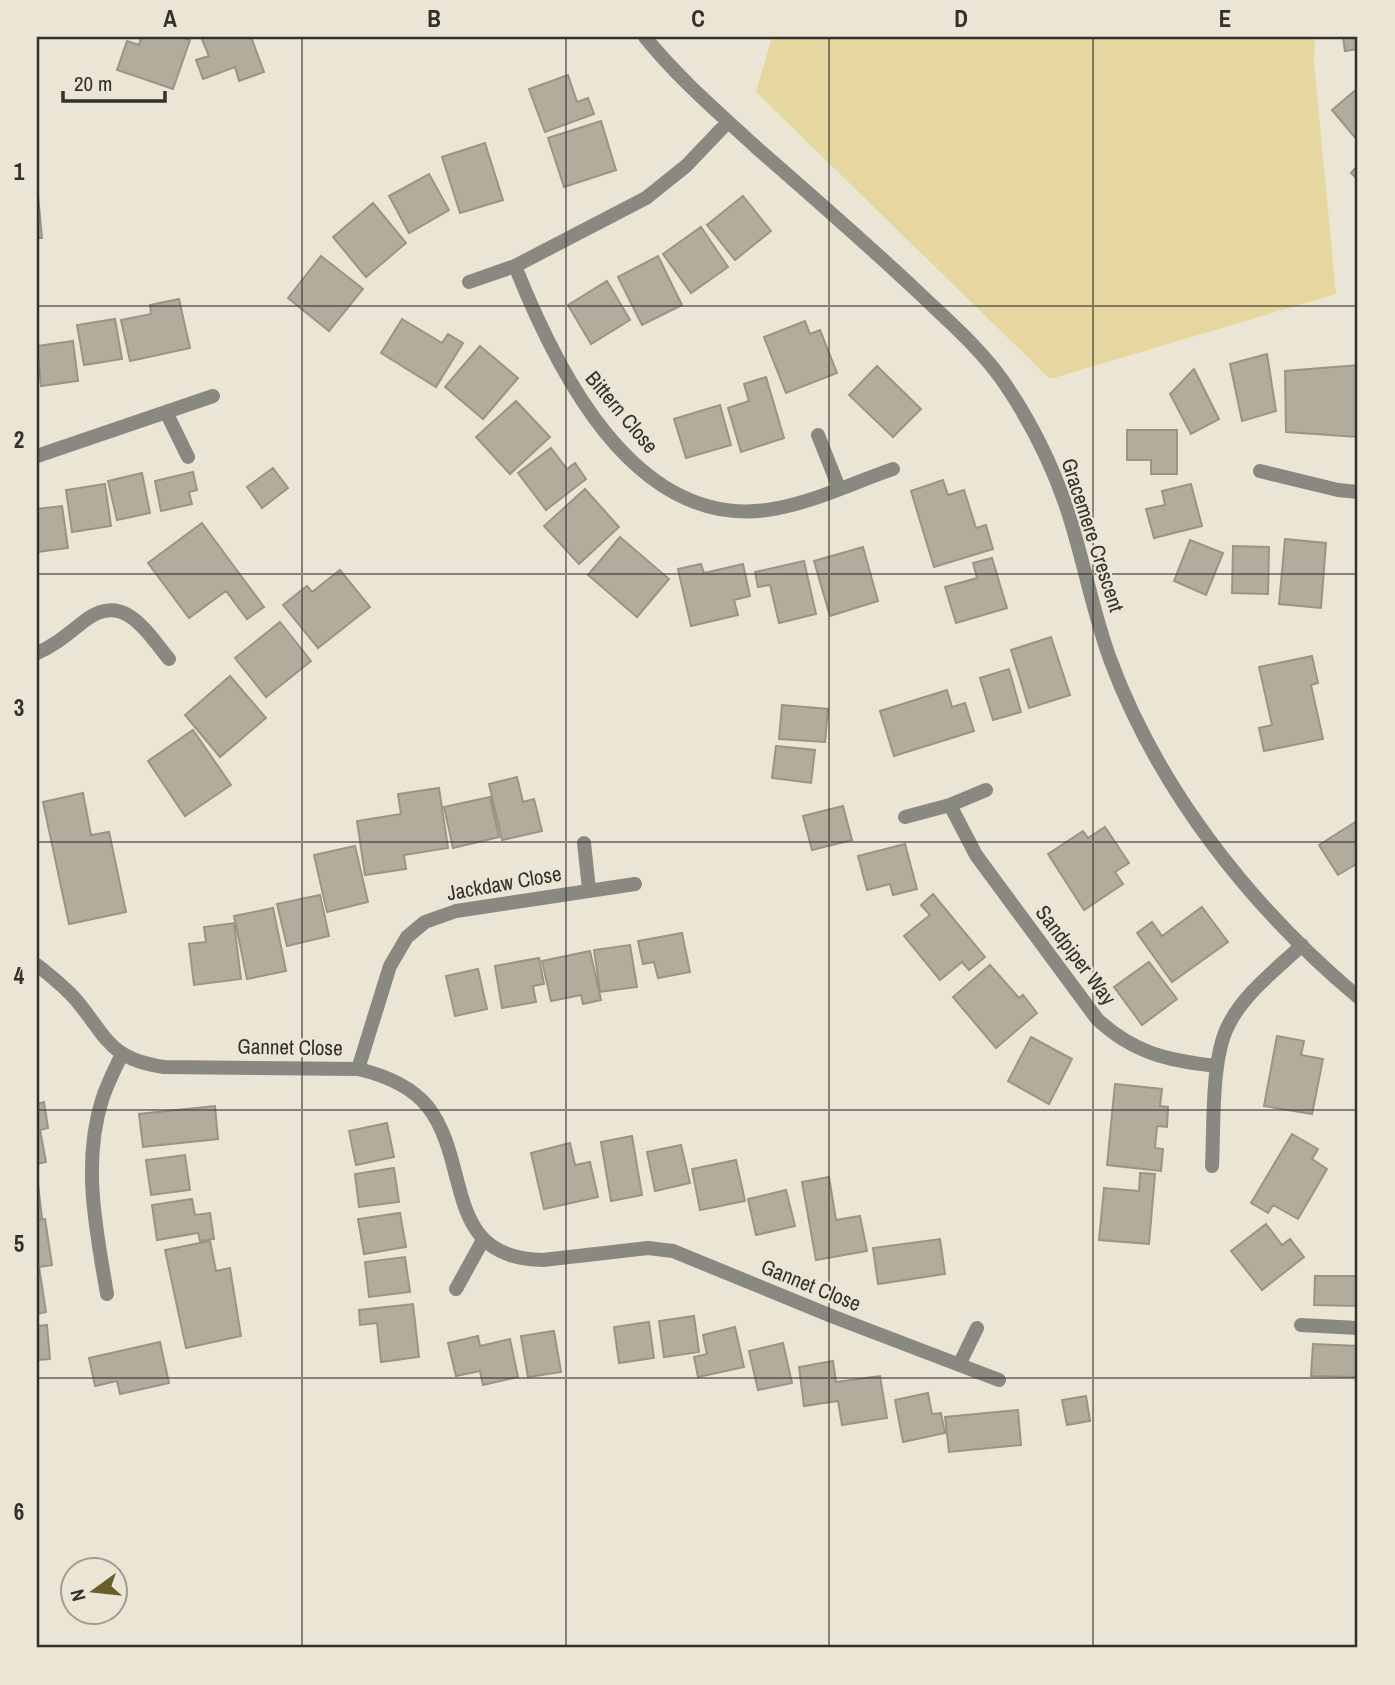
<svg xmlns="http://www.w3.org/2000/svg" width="1395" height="1685" font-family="'Archivo Narrow',sans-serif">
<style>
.green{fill:#e6d69f}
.building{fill:#b1ac9c;stroke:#999585;stroke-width:2}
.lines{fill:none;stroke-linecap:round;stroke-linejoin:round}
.lane{stroke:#8a8981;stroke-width:14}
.street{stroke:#8a8981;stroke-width:14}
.grid{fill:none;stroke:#33312a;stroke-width:2;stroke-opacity:0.55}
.labels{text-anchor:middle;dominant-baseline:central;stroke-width:5;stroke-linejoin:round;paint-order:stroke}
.street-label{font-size:21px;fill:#33312a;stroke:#eae5d4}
.neatline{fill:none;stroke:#33312a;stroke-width:2.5}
.grid-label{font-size:23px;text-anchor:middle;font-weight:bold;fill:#33312a}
</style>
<rect width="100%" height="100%" fill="#eae5d4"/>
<path class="green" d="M 772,37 L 1315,37 L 1314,62 L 1336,294 L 1050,379 L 756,92 Z"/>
<path class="building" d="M 141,37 L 181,37 L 190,40 L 173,89 L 117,70 L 127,41 L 139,45 Z
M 201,37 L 251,37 L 264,72 L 239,81 L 235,67 L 203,79 L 196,60 L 209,56 Z
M 1343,37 L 1358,37 L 1358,49 L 1345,51 Z
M 568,75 L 577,102 L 588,98 L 594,114 L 545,132 L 529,89 Z
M 1358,88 L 1358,141 L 1332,110 Z
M 601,121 L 616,170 L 564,187 L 548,138 Z
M 485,143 L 503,200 L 460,213 L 442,157 Z
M 1358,165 L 1358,180 L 1351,173 Z
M 429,174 L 449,210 L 409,233 L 389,196 Z
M 37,185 L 42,238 L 37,238 Z
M 743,196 L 771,231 L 735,260 L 707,225 Z
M 373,203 L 406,243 L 366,277 L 333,237 Z
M 701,227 L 728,267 L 691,293 L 663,254 Z
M 321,256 L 363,289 L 329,331 L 288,298 Z
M 658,256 L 682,305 L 642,325 L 618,277 Z
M 607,281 L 630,320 L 591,344 L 568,305 Z
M 179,299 L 190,348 L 130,361 L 121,320 L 151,314 L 150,305 Z
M 115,319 L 122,359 L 84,365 L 77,325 Z
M 402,319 L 442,343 L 448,334 L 463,343 L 436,387 L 381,353 Z
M 805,321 L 810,334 L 820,330 L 837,373 L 786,393 L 764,337 Z
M 73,341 L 78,381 L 41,386 L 37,346 Z
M 480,346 L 518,378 L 483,419 L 445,387 Z
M 1267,354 L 1276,411 L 1242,421 L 1230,364 Z
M 1358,365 L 1358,437 L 1286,432 L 1285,371 Z
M 877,366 L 921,409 L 893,437 L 849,395 Z
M 1194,369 L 1219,419 L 1191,434 L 1170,394 Z
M 766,377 L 784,438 L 741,452 L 728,408 L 749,401 L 744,384 Z
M 516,401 L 550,437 L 510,474 L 476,437 Z
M 720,405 L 731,445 L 686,458 L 674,419 Z
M 1127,430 L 1177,430 L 1177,474 L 1151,474 L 1151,460 L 1127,460 Z
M 551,448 L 567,469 L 575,463 L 586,479 L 546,510 L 518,473 Z
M 273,468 L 288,488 L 262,508 L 247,487 Z
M 193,472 L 197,490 L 189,492 L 192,504 L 161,511 L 155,481 Z
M 142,473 L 150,513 L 117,520 L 108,481 Z
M 943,480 L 948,495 L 964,490 L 976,528 L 986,525 L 993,549 L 934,567 L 911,491 Z
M 105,484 L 111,526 L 72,532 L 66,490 Z
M 1191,484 L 1202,526 L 1154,538 L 1146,509 L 1165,505 L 1162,491 Z
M 585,489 L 619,527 L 579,564 L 544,526 Z
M 62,506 L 68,548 L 37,552 L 37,509 Z
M 202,523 L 264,607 L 247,619 L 226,591 L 189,618 L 148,563 Z
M 620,537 L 669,579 L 637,617 L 588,575 Z
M 1285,539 L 1326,543 L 1321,608 L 1279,604 Z
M 1190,540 L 1223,553 L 1206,595 L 1174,581 Z
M 1233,546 L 1269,547 L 1268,594 L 1232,593 Z
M 863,547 L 878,601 L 830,616 L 814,561 Z
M 992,558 L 1007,608 L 956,623 L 945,587 L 977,578 L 973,563 Z
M 804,561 L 816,614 L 779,623 L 770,585 L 758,587 L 755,572 Z
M 701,564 L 704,573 L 743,564 L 750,596 L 734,600 L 738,615 L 691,626 L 678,569 Z
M 340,570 L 370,607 L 318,648 L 283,605 L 307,586 L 312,592 Z
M 280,622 L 311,661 L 266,697 L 235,658 Z
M 1051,637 L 1070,695 L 1029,708 L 1011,650 Z
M 1312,656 L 1318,683 L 1311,685 L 1323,739 L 1264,751 L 1259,728 L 1272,725 L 1259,667 Z
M 1009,669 L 1021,712 L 993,720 L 980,678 Z
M 230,676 L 266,718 L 220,757 L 185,715 Z
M 947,690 L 952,707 L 965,703 L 974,731 L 894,756 L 880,711 Z
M 782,705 L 828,709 L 825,742 L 779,739 Z
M 193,730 L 231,785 L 185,816 L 148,761 Z
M 776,746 L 815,750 L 811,783 L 772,778 Z
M 517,777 L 523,802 L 534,799 L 542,831 L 502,840 L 489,784 Z
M 439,788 L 448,848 L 404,855 L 406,869 L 365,875 L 357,821 L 401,814 L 398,794 Z
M 83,793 L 91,835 L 109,832 L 126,912 L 69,924 L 43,802 Z
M 490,797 L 499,837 L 453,848 L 444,807 Z
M 843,806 L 852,840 L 812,850 L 803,816 Z
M 1357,821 L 1358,863 L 1338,875 L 1319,845 Z
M 1105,827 L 1129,863 L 1115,872 L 1123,884 L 1084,910 L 1048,854 L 1083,831 L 1088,838 Z
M 905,844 L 917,889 L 893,895 L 890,884 L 867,890 L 858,856 Z
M 355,846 L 368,902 L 327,912 L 314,855 Z
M 933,894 L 985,957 L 969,970 L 962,962 L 940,980 L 904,936 L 930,915 L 921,905 Z
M 320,895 L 329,936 L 287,946 L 277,904 Z
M 1202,907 L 1228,942 L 1172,982 L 1137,933 L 1152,922 L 1162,936 Z
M 273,908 L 286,971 L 247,979 L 234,916 Z
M 234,923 L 241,979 L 194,985 L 189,944 L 206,942 L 204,927 Z
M 682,933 L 690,972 L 658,978 L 654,962 L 643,964 L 638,941 Z
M 630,945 L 637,987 L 600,992 L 594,950 Z
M 590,951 L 601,1000 L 583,1004 L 581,995 L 551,1001 L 542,961 Z
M 539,958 L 544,984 L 533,986 L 536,1002 L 502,1008 L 495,966 Z
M 1149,962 L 1177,999 L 1142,1025 L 1114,987 Z
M 990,965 L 1019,998 L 1023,995 L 1037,1013 L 996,1048 L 953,997 Z
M 478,969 L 487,1009 L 455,1016 L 446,976 Z
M 1277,1036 L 1304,1041 L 1301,1055 L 1323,1059 L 1312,1114 L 1264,1106 Z
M 1031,1037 L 1072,1059 L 1049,1104 L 1008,1081 Z
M 1115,1084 L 1162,1089 L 1160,1106 L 1168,1107 L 1167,1127 L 1157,1126 L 1155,1148 L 1163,1149 L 1161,1171 L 1107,1165 Z
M 37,1102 L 37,1104 L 44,1102 L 48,1128 L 40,1130 L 46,1162 L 37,1164 Z
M 215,1106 L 218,1139 L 143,1147 L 139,1114 Z
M 387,1123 L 394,1157 L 356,1165 L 349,1131 Z
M 1292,1134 L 1318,1149 L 1312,1159 L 1327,1169 L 1298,1219 L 1273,1205 L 1268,1213 L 1251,1203 Z
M 632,1136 L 642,1195 L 611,1201 L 601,1142 Z
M 570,1143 L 575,1165 L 590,1162 L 598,1197 L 544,1209 L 531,1153 Z
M 681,1145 L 690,1183 L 655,1191 L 647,1152 Z
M 185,1155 L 190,1190 L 151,1195 L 146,1160 Z
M 736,1160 L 745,1201 L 700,1210 L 692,1169 Z
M 394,1168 L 399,1202 L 359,1207 L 355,1174 Z
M 1140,1173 L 1155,1174 L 1149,1244 L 1099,1240 L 1104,1188 L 1139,1191 Z
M 37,1176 L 42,1218 L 37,1219 Z
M 829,1177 L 836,1220 L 860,1216 L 867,1251 L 816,1260 L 802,1182 Z
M 786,1190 L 795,1226 L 756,1235 L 748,1199 Z
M 192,1199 L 195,1215 L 210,1213 L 214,1239 L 200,1241 L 198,1233 L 157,1240 L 152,1205 Z
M 400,1213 L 406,1247 L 364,1254 L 358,1219 Z
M 45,1219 L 52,1265 L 39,1267 L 46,1312 L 37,1314 L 37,1220 Z
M 1266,1224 L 1282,1245 L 1290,1239 L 1304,1257 L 1262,1290 L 1231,1251 Z
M 940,1239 L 945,1274 L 878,1284 L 873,1248 Z
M 210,1241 L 216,1271 L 230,1268 L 241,1336 L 186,1348 L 165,1250 Z
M 405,1257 L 410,1292 L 369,1297 L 365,1262 Z
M 1315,1276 L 1358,1276 L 1358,1306 L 1314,1305 Z
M 413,1304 L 419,1357 L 381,1362 L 377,1323 L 360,1325 L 359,1310 Z
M 694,1316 L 699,1352 L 664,1357 L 659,1321 Z
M 649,1322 L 654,1358 L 619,1363 L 614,1327 Z
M 47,1325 L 50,1359 L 37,1360 L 37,1326 Z
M 735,1327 L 744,1367 L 698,1377 L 694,1357 L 707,1354 L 703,1335 Z
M 554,1331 L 561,1372 L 528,1377 L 521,1336 Z
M 478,1336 L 480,1346 L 510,1339 L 518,1377 L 483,1385 L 480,1371 L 456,1376 L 448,1343 Z
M 160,1342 L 169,1383 L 120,1394 L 117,1381 L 95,1386 L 89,1358 Z
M 783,1343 L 792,1383 L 758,1390 L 749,1351 Z
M 1313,1344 L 1358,1346 L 1358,1377 L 1311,1376 Z
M 833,1361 L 836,1382 L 880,1376 L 887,1418 L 842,1425 L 838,1401 L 804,1406 L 799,1367 Z
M 928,1393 L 932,1414 L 941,1413 L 945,1433 L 903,1442 L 895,1400 Z
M 1086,1396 L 1090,1421 L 1067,1425 L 1062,1400 Z
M 1018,1410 L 1021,1445 L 949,1452 L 945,1417 Z"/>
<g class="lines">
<path class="lane" d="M 1301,1325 L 1358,1328"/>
<path class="street" d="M 645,37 C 678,78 719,113 758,149 C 812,196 866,243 918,292 C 947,320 980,348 1003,381 C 1029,419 1051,462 1066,506 C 1083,556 1092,610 1110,659 C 1159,791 1251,907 1358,997
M 515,266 C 556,369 633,528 767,510 C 810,504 852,483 893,469
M 469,282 L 515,266 L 646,198 L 686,166 L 728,122
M 166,412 L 188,457
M 818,435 L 839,488
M 37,456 L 213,396
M 1260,471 L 1338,490 L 1358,492
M 37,653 C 56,645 70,632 87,619 C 125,592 147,633 169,659
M 950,805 L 976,855 L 1097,1019 C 1133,1053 1169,1061 1217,1066
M 905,817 L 950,805 L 986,790
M 584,843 L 589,889
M 37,965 C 51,976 65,987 77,1001 C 108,1039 110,1059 164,1067 L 358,1069 C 384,1075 411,1086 428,1107 C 472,1164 442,1259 543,1260 L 648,1248 L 673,1251 L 834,1317 L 999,1380
M 358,1069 L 390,966 L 407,937 L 425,922 L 456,911 L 635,884
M 1212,1166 C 1214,1127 1211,1059 1228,1026 C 1243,994 1277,969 1302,945
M 456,1289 L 483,1240
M 107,1294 C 96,1229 82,1164 102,1100 C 107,1084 115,1069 122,1054
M 959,1365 L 977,1328"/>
</g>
<path class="grid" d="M 302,37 L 302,1648M 566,37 L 566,1648M 829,37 L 829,1648M 1093,37 L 1093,1648M 37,306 L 1358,306M 37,574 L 1358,574M 37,842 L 1358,842M 37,1110 L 1358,1110M 37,1378 L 1358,1378"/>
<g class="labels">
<g class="street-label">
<text transform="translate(622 412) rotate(50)">Bittern Close</text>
<text transform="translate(1093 535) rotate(72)">Gracemere Crescent</text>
<text transform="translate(504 883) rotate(-10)">Jackdaw Close</text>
<text transform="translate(1076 955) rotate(53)">Sandpiper Way</text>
<text transform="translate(290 1047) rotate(1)">Gannet Close</text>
<text transform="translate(811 1285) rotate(22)">Gannet Close</text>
</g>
</g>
<rect width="1395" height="1685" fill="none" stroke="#eae5d4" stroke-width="77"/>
<g transform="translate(94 1591) rotate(255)"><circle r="33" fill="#eae5d4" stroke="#a19d90" stroke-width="2"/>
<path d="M0-5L12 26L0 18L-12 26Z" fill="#6c5e2b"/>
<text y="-10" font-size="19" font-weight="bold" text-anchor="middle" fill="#33312a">N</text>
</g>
<path d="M63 91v10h102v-10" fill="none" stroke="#33312a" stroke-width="3.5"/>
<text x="74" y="91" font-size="21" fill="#33312a" stroke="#eae5d4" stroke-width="5" paint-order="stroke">20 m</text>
<rect x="38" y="38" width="1318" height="1608" class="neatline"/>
<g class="grid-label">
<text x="170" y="27">A</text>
<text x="434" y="27">B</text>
<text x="698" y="27">C</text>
<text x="961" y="27">D</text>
<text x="1225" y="27">E</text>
<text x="19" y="180">1</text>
<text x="19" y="448">2</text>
<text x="19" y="716">3</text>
<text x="19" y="984">4</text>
<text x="19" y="1252">5</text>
<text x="19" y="1520">6</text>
</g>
</svg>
